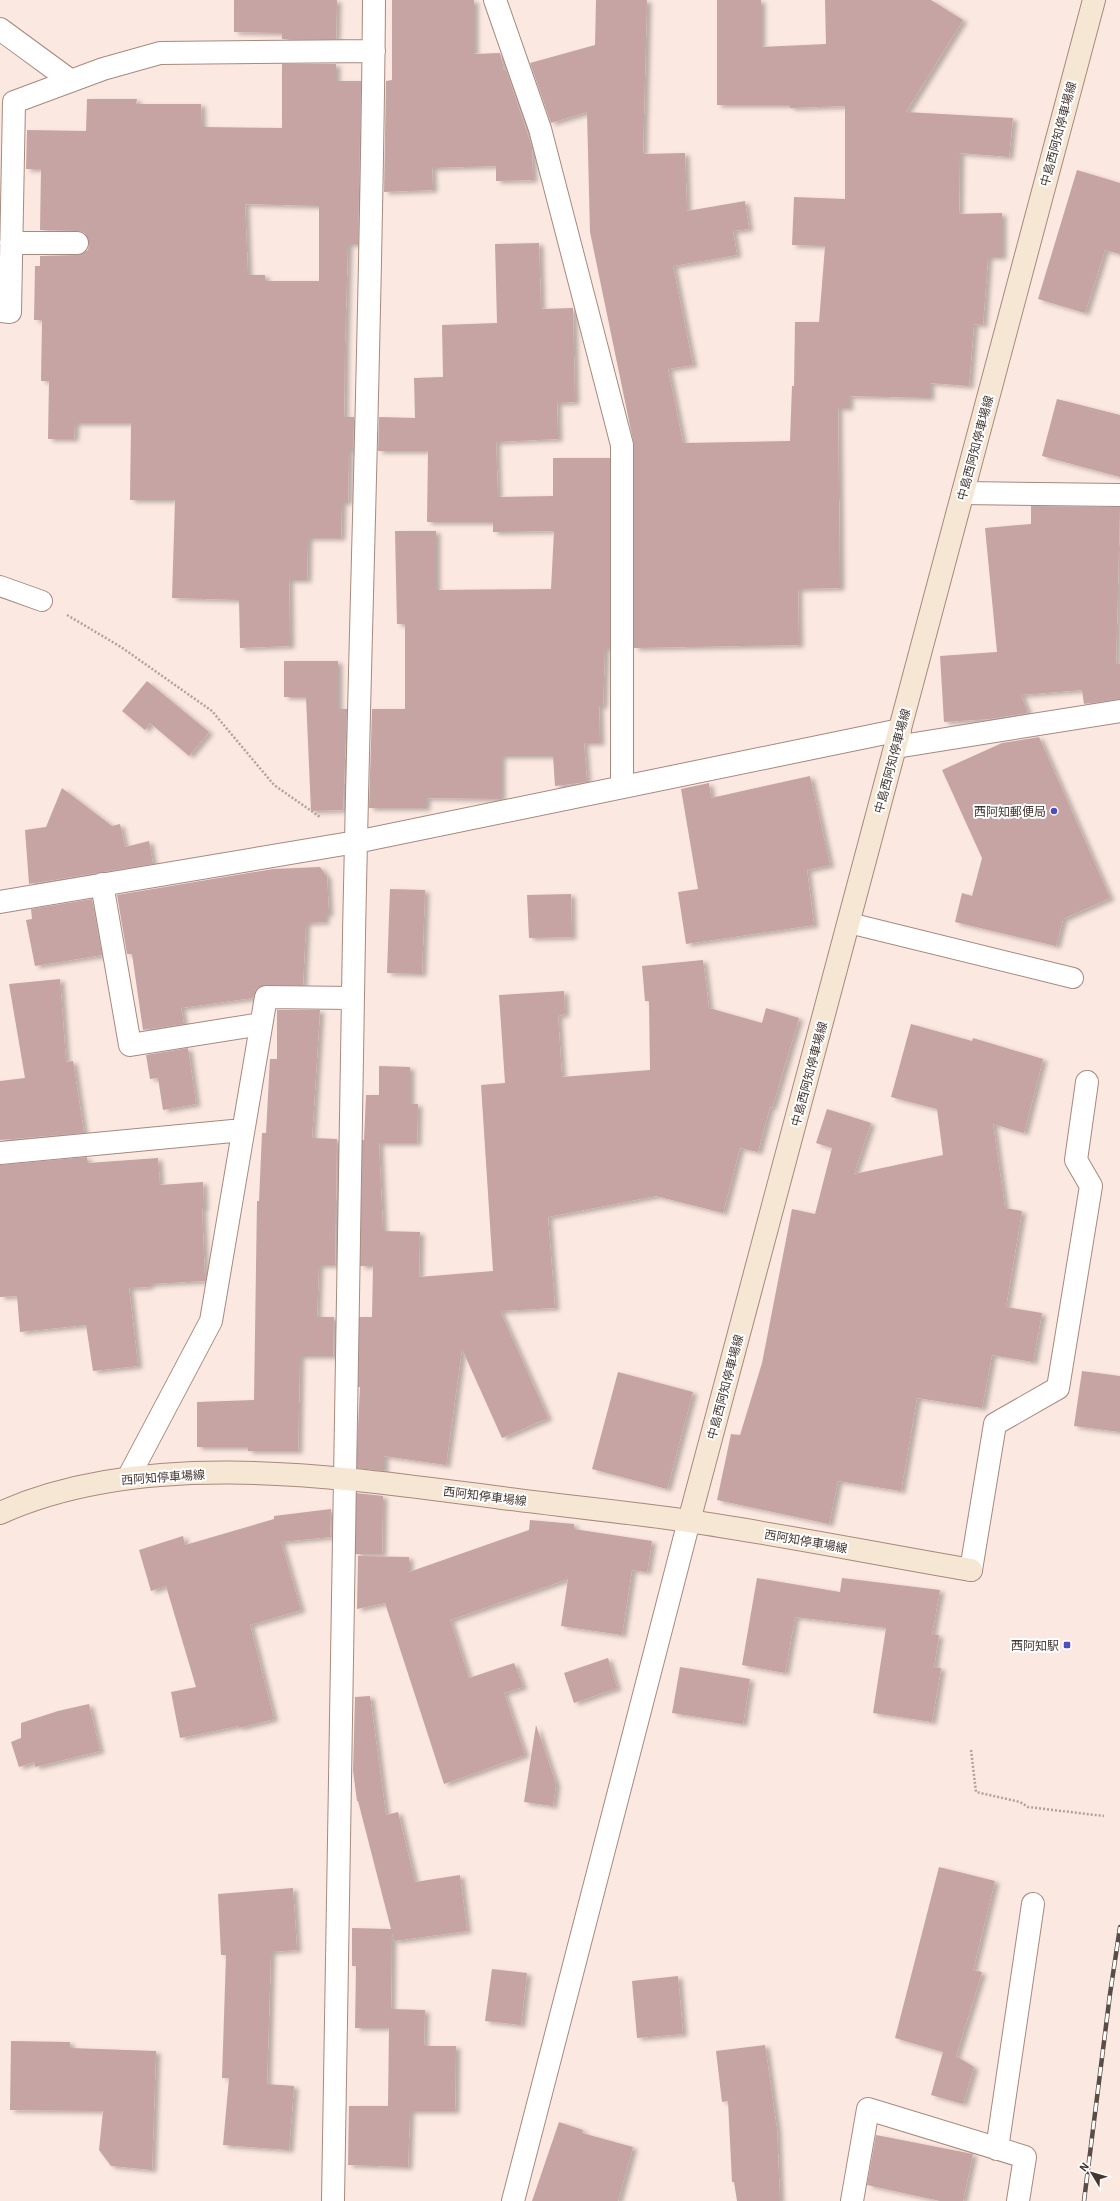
<svg xmlns="http://www.w3.org/2000/svg" width="1120" height="2201" font-family="'IBM Plex Sans','Noto Sans JP',sans-serif">
<style>
.building{fill:#c6a4a4;fill-rule:evenodd;filter:url(#shadow)}
.lines{fill:none;stroke-linecap:round;stroke-linejoin:round}
.service-casing{stroke:#a7897e;stroke-width:22}
.minor-casing{stroke:#a7897e;stroke-width:24}
.secondary-casing{stroke:#a7897e;stroke-width:24}
.path{stroke:#b2a19a;stroke-width:2.5;stroke-dasharray:2 2;stroke-linecap:butt}
.service{stroke:#fff;stroke-width:20}
.minor{stroke:#fff;stroke-width:22}
.secondary{stroke:#f6e6d4;stroke-width:22}
.rail-casing{stroke:#5a4d47;stroke-width:4.5}
.rail{stroke:#fff;stroke-width:3;stroke-dasharray:9;stroke-linecap:butt}
.poi-dot{fill:#4e4dc3;stroke:#fff;stroke-width:1.5}
.labels{text-anchor:middle;dominant-baseline:central;stroke-width:4;stroke-linejoin:round;paint-order:stroke}
.street-label{font-size:12px;fill:#443732;stroke:#fff}
.poi-label{font-size:12px;fill:#443732;stroke:#fff;text-anchor:end}
</style>
<defs>
<filter id="shadow"><feDropShadow dx="4.5" dy="2.5" stdDeviation="2" flood-color="#0004"/></filter>
</defs>
<rect width="100%" height="100%" fill="#fbe8e0"/>
<path class="building" d="M 234,0 L 337,0 L 336,39 L 282,39 L 282,33 L 234,32 Z
M 392,0 L 474,0 L 474,54 L 500,53 L 504,70 L 506,69 L 532,147 L 533,180 L 496,181 L 496,166 L 432,168 L 433,190 L 384,192 L 386,81 L 392,80 Z
M 596,0 L 647,0 L 643,154 L 685,153 L 687,211 L 745,201 L 749,229 L 733,231 L 737,255 L 673,266 L 693,365 L 668,369 L 683,443 L 790,441 L 792,386 L 794,386 L 795,322 L 819,322 L 825,246 L 792,245 L 794,197 L 845,199 L 845,106 L 790,108 L 790,105 L 717,105 L 717,0 L 761,0 L 761,47 L 826,44 L 825,0 L 931,0 L 963,20 L 906,112 L 1013,118 L 1009,157 L 960,153 L 959,214 L 1002,213 L 1002,257 L 988,257 L 983,325 L 974,324 L 969,386 L 930,383 L 930,398 L 849,396 L 849,408 L 838,408 L 840,588 L 798,589 L 799,645 L 634,648 L 634,445 L 590,232 L 587,112 L 551,123 L 530,63 L 595,45 Z
M 282,64 L 336,64 L 336,81 L 361,81 L 358,244 L 348,244 L 345,343 L 344,417 L 354,417 L 353,450 L 349,450 L 348,502 L 342,502 L 341,538 L 308,538 L 307,580 L 289,580 L 290,646 L 240,648 L 239,600 L 172,598 L 175,500 L 130,500 L 131,423 L 75,423 L 74,439 L 48,439 L 49,381 L 41,381 L 42,320 L 34,320 L 35,266 L 40,266 L 40,256 L 77,255 L 88,250 L 89,243 L 84,232 L 77,231 L 40,230 L 41,169 L 26,169 L 27,130 L 86,131 L 87,99 L 137,99 L 136,104 L 201,104 L 202,127 L 282,128 ZM 245,204 L 319,206 L 319,281 L 265,281 L 265,275 L 248,275 Z
M 1077,170 L 1120,183 L 1120,254 L 1105,250 L 1085,313 L 1038,299 Z
M 539,243 L 541,309 L 573,308 L 575,402 L 557,403 L 558,439 L 496,442 L 498,497 L 553,496 L 553,458 L 610,458 L 610,648 L 605,648 L 603,706 L 599,706 L 600,743 L 584,743 L 587,782 L 555,786 L 553,756 L 501,756 L 501,799 L 426,798 L 426,808 L 369,808 L 372,709 L 405,709 L 405,624 L 397,624 L 395,531 L 436,531 L 436,590 L 551,589 L 554,531 L 493,532 L 493,522 L 427,522 L 428,451 L 378,451 L 379,417 L 415,418 L 414,378 L 443,377 L 442,325 L 497,323 L 495,244 Z
M 1057,399 L 1120,415 L 1120,477 L 1042,456 Z
M 1031,506 L 1120,507 L 1116,664 L 1120,664 L 1120,699 L 1084,704 L 1082,690 L 1021,695 L 1028,713 L 990,719 L 944,722 L 940,656 L 997,652 L 985,528 L 1031,524 Z
M 284,661 L 338,661 L 338,709 L 347,709 L 343,810 L 311,811 L 306,697 L 284,697 Z
M 147,681 L 209,732 L 189,756 L 150,723 L 145,730 L 122,711 Z
M 1039,737 L 1110,898 L 1063,919 L 1056,946 L 955,922 L 962,893 L 972,896 L 982,858 L 942,770 L 1002,743 Z
M 810,776 L 830,865 L 807,870 L 814,925 L 686,944 L 678,892 L 698,889 L 681,789 L 709,783 L 711,798 Z
M 62,788 L 112,826 L 120,824 L 125,847 L 149,841 L 153,864 L 29,884 L 25,830 L 46,827 Z
M 320,867 L 327,877 L 329,914 L 325,914 L 325,922 L 306,923 L 303,985 L 266,985 L 256,989 L 253,998 L 181,1008 L 184,1024 L 143,1030 L 132,954 L 127,954 L 117,895 L 273,869 Z
M 390,889 L 425,890 L 422,974 L 387,973 Z
M 571,894 L 572,937 L 529,938 L 527,895 Z
M 92,899 L 102,955 L 35,966 L 26,920 L 32,919 L 31,909 Z
M 703,960 L 709,1008 L 762,1023 L 766,1008 L 799,1018 L 772,1108 L 770,1107 L 758,1152 L 740,1148 L 723,1213 L 656,1196 L 548,1217 L 555,1308 L 500,1311 L 548,1418 L 502,1438 L 462,1349 L 446,1465 L 384,1456 L 384,1471 L 356,1468 L 360,1387 L 358,1387 L 359,1317 L 372,1317 L 373,1266 L 360,1266 L 362,1140 L 364,1140 L 366,1095 L 379,1095 L 379,1066 L 410,1067 L 410,1104 L 418,1104 L 417,1143 L 379,1143 L 383,1231 L 420,1232 L 419,1277 L 493,1271 L 481,1085 L 505,1083 L 499,995 L 564,991 L 565,1014 L 558,1016 L 562,1077 L 650,1070 L 649,1001 L 645,1001 L 642,966 Z
M 60,979 L 66,1062 L 73,1061 L 84,1133 L 0,1140 L 0,1081 L 25,1078 L 9,984 Z
M 277,1010 L 320,1010 L 312,1138 L 337,1139 L 335,1265 L 319,1265 L 317,1317 L 334,1317 L 333,1356 L 300,1356 L 298,1451 L 248,1451 L 248,1447 L 197,1447 L 197,1402 L 254,1400 L 257,1201 L 259,1201 L 262,1133 L 266,1133 L 270,1059 L 277,1059 Z
M 911,1024 L 972,1041 L 973,1038 L 1043,1059 L 1024,1133 L 993,1124 L 1005,1208 L 1022,1211 L 1006,1307 L 1042,1313 L 1033,1362 L 992,1355 L 982,1408 L 917,1398 L 901,1491 L 838,1481 L 829,1524 L 717,1500 L 731,1434 L 740,1435 L 762,1363 L 792,1209 L 815,1214 L 832,1148 L 816,1143 L 827,1109 L 871,1123 L 854,1174 L 943,1155 L 937,1109 L 891,1097 Z
M 188,1048 L 196,1104 L 163,1110 L 158,1078 L 150,1079 L 146,1055 Z
M 87,1157 L 88,1163 L 158,1158 L 160,1185 L 203,1182 L 204,1208 L 202,1208 L 205,1281 L 149,1284 L 149,1287 L 129,1288 L 138,1366 L 93,1371 L 86,1325 L 20,1332 L 17,1296 L 0,1297 L 0,1165 Z
M 1082,1371 L 1120,1376 L 1120,1432 L 1074,1426 Z
M 618,1372 L 693,1392 L 667,1489 L 592,1469 Z
M 356,1493 L 383,1496 L 382,1554 L 355,1554 Z
M 331,1509 L 330,1537 L 281,1542 L 301,1610 L 250,1625 L 274,1719 L 239,1728 L 238,1726 L 180,1738 L 171,1692 L 196,1687 L 166,1586 L 151,1591 L 139,1550 L 183,1536 L 185,1545 L 274,1519 L 274,1516 Z
M 530,1520 L 574,1524 L 574,1529 L 652,1541 L 647,1572 L 632,1570 L 622,1635 L 561,1626 L 568,1579 L 450,1620 L 469,1678 L 514,1663 L 523,1687 L 504,1693 L 525,1755 L 444,1784 L 385,1603 L 357,1609 L 358,1556 L 409,1557 L 409,1572 L 529,1530 Z
M 757,1578 L 840,1592 L 842,1578 L 940,1590 L 932,1634 L 939,1635 L 934,1667 L 941,1668 L 932,1722 L 873,1713 L 886,1628 L 795,1617 L 785,1673 L 742,1665 Z
M 608,1658 L 617,1688 L 574,1703 L 564,1673 Z
M 680,1667 L 750,1679 L 743,1724 L 672,1713 Z
M 370,1696 L 386,1815 L 398,1812 L 415,1882 L 460,1875 L 467,1931 L 394,1941 L 392,1933 L 391,2009 L 425,2010 L 424,2046 L 456,2046 L 455,2111 L 410,2111 L 408,2167 L 348,2165 L 349,2106 L 388,2106 L 389,2028 L 355,2028 L 356,1966 L 352,1966 L 352,1928 L 391,1929 L 358,1801 L 357,1801 L 353,1771 L 355,1697 Z
M 89,1704 L 100,1751 L 35,1767 L 34,1762 L 19,1767 L 11,1742 L 21,1738 L 21,1723 L 58,1711 Z
M 536,1725 L 556,1784 L 553,1806 L 524,1802 Z
M 939,1867 L 995,1881 L 973,1970 L 982,1972 L 956,2056 L 974,2067 L 963,2104 L 931,2095 L 943,2052 L 895,2038 Z
M 293,1888 L 297,1950 L 271,1952 L 267,2084 L 294,2086 L 289,2150 L 223,2145 L 229,2078 L 222,2078 L 226,1955 L 221,1955 L 218,1894 Z
M 492,1969 L 527,1973 L 521,2025 L 485,2021 Z
M 678,1976 L 683,2034 L 637,2038 L 632,1981 Z
M 11,2041 L 70,2042 L 70,2048 L 156,2051 L 152,2170 L 111,2166 L 99,2150 L 103,2111 L 10,2110 Z
M 765,2045 L 777,2130 L 780,2201 L 737,2201 L 734,2182 L 732,2182 L 728,2101 L 722,2102 L 716,2051 Z
M 559,2122 L 583,2130 L 582,2133 L 633,2147 L 618,2201 L 532,2201 Z
M 876,2135 L 973,2154 L 963,2201 L 940,2201 L 867,2185 Z"/>
<g class="lines">
<defs>
<path id="service" d="M 0,586 L 42,601
M 849,923 L 1073,978"/>
<path id="minor" d="M 495,0 L 540,129 L 622,445 L 622,786
M 0,29 L 71,81
M 11,243 L 77,243
M 0,311 L 10,312 L 14,102 L 103,69 L 160,53 L 374,51
M 963,493 L 1120,495
M 896,747 L 1120,711
M 102,884 L 130,1045 L 261,1024
M 0,902 L 356,842 L 900,730
M 0,1153 L 243,1130
M 128,1478 L 211,1321 L 266,997 L 353,998
M 971,1570 L 995,1424 L 1058,1388 L 1091,1186 L 1076,1160 L 1087,1082
M 997,2149 L 1033,1904
M 333,2201 C 339,1747 346,1294 356,841 C 362,560 372,280 374,0
M 513,2201 L 689,1521
M 852,2201 L 868,2109 L 1025,2157 L 1018,2201"/>
<path id="secondary" d="M 0,1513 C 149,1446 345,1478 502,1498 C 564,1506 627,1512 689,1521 C 783,1535 877,1554 971,1570
M 689,1521 L 1094,0"/>
</defs>
<use href="#service" class="service-casing"/>
<use href="#minor" class="minor-casing"/>
<use href="#secondary" class="secondary-casing"/>
<path class="path" d="M 67,615 L 121,647 L 212,711 L 274,785 L 320,817
M 971,1750 L 976,1792 L 1020,1802 L 1028,1807 L 1104,1816"/>
<use href="#service" class="service"/>
<use href="#minor" class="minor"/>
<use href="#secondary" class="secondary"/>
<defs>
<path id="rail" d="M 1084,2201 L 1110,1994 L 1120,1927"/>
</defs>
<use href="#rail" class="rail-casing"/>
<use href="#rail" class="rail"/>
</g>
<g class="poi-dot">
<circle cx="1054" cy="811" r="4"/>
<rect x="1063" y="1641" width="8" height="8" rx="2"/>
</g>
<g class="labels">
<g class="street-label">
<text transform="translate(1058 134) rotate(-75)">中島西阿知停車場線</text>
<text transform="translate(975 448) rotate(-75)">中島西阿知停車場線</text>
<text transform="translate(892 761) rotate(-75)">中島西阿知停車場線</text>
<text transform="translate(809 1074) rotate(-75)">中島西阿知停車場線</text>
<text transform="translate(725 1387) rotate(-75)">中島西阿知停車場線</text>
<text transform="translate(163 1477) rotate(-4)">西阿知停車場線</text>
<text transform="translate(485 1496) rotate(7)">西阿知停車場線</text>
<text transform="translate(806 1541) rotate(10)">西阿知停車場線</text>
</g>
<g class="poi-label">
<text x="1046" y="811">西阿知郵便局</text>
<text x="1059" y="1645">西阿知駅</text>
</g>
</g>
<g transform="translate(1092 2173) rotate(308)" stroke="#ffffff" stroke-width="3" paint-order="stroke">
<path d="M0-3L7 15L0 10L-7 15Z" fill="#443732"/>
<text y="-6" font-size="11" font-weight="bold" text-anchor="middle" fill="#443732">N</text>
</g>
</svg>
